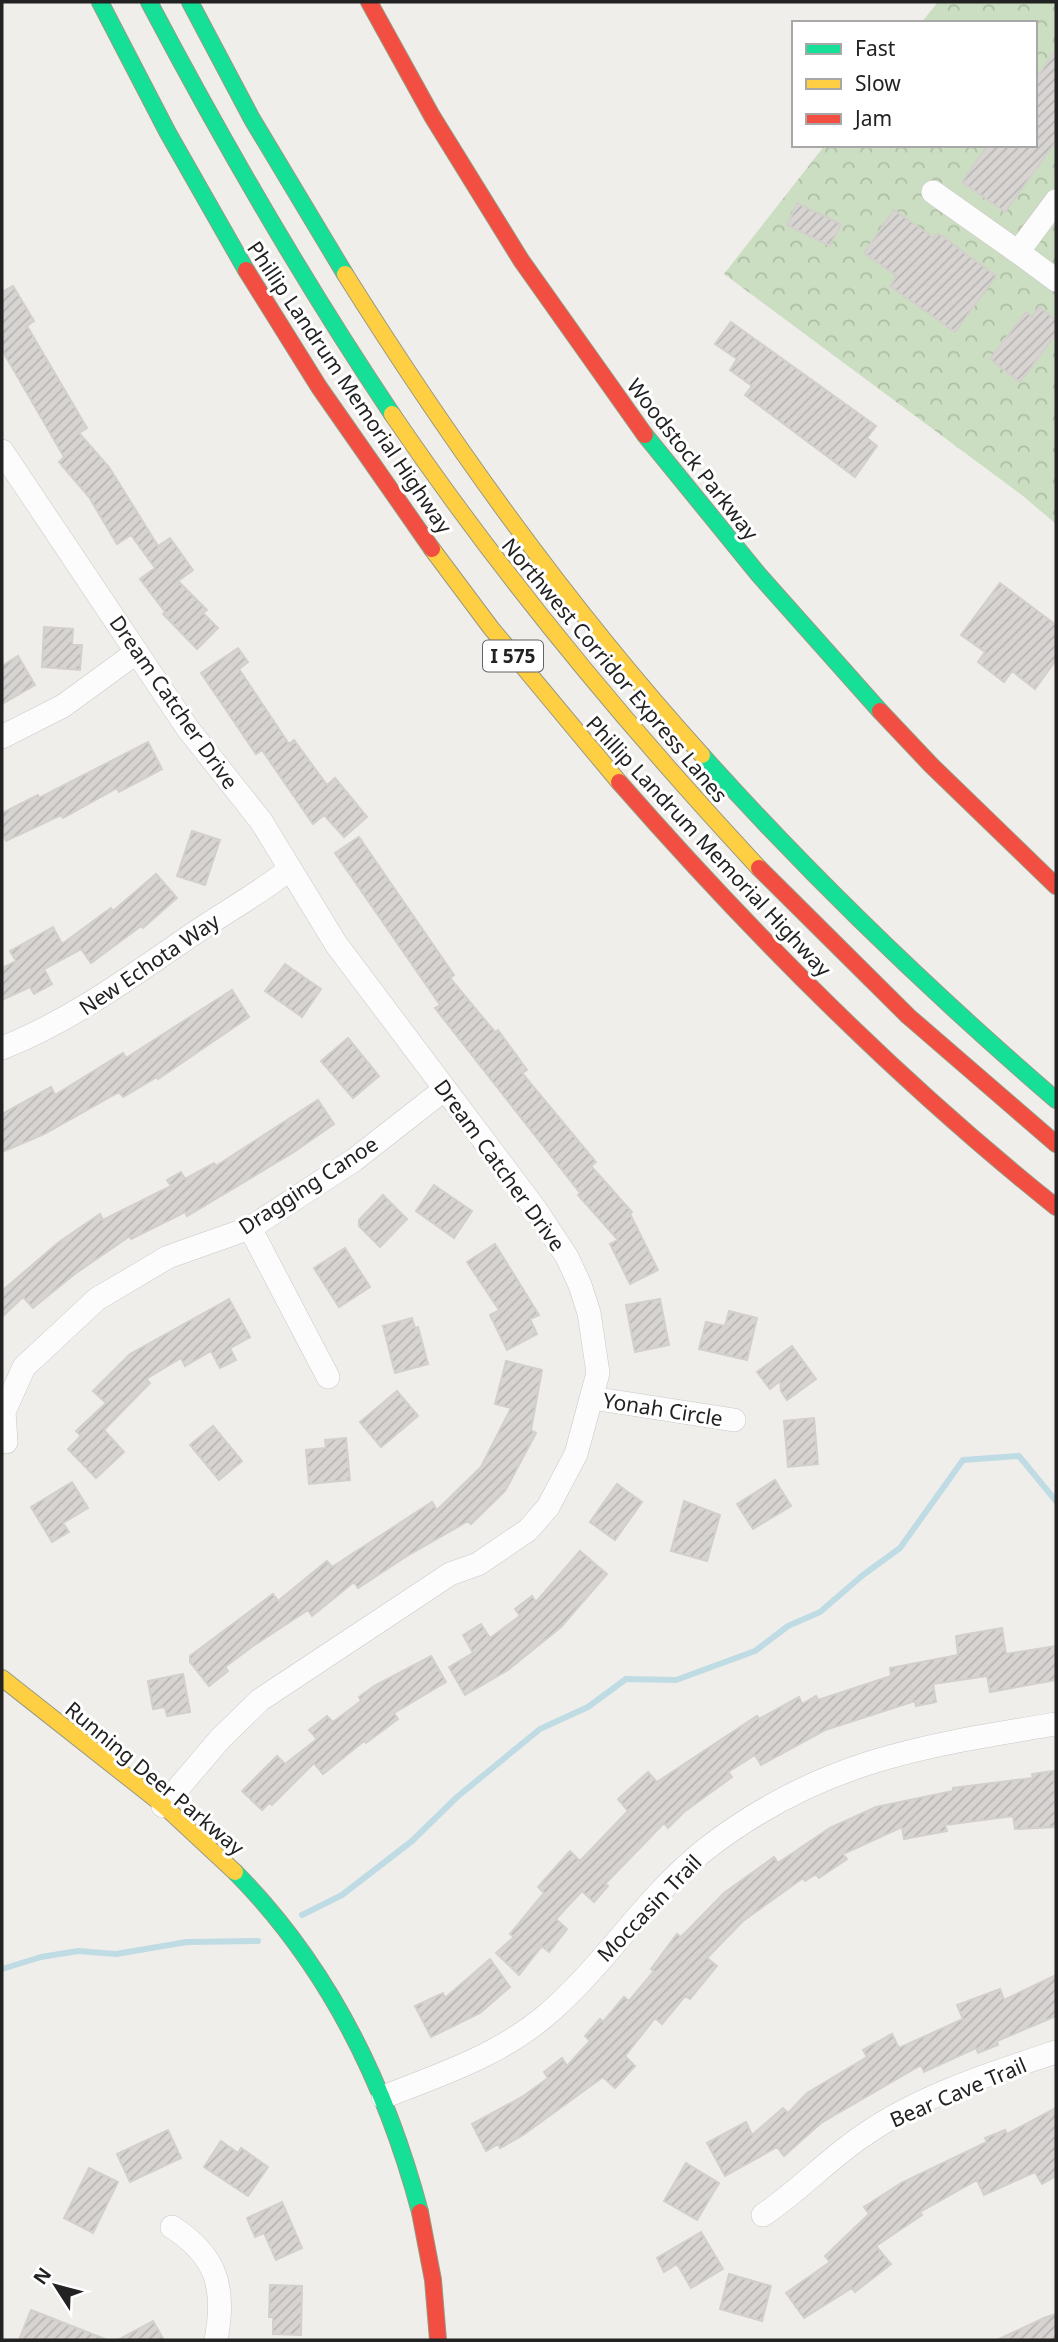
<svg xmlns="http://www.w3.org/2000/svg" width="1058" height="2342" font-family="'Noto Sans',sans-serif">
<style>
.forest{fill:url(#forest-crowns)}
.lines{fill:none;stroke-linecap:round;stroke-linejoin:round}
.stream{stroke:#bfdbe3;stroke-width:6}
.building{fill:url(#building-hatch);stroke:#d3d0cc;stroke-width:2}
.street-casing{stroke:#c9c8c7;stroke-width:24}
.fast-casing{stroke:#999a82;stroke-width:18}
.slow-casing{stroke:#999a82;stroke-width:18}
.jam-casing{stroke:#999a82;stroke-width:18}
.street{stroke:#fdfcfc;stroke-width:23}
.fast{stroke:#16e098;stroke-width:16}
.slow{stroke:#ffcf43;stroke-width:16}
.jam{stroke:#f24e42;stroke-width:16}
.labels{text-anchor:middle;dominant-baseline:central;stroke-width:6;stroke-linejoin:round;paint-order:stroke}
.shield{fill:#fff;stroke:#646464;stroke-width:2}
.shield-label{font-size:19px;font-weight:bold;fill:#222}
.street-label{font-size:21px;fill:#222;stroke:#fff}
</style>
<defs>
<pattern id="forest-crowns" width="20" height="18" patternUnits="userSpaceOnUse" patternTransform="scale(1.75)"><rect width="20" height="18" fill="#cbdec1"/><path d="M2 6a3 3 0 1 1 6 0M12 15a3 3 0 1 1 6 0" fill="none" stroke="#aebea6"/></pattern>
<pattern id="building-hatch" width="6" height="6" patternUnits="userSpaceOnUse" patternTransform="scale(1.75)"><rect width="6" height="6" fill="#d7d4d2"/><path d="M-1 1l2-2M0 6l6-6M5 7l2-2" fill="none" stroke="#b8b6b4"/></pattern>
</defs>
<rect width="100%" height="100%" fill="#f0eeeb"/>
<path class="forest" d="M 938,2 L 1056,2 L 1056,524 L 1023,496 L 724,274 L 825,145 L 1035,145 L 1035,23 L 921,23 Z"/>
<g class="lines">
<path class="stream" d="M 302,1915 L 342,1895 L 412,1841 L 457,1797 L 540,1729 L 588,1707 L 626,1679 L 676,1680 L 755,1651 L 788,1626 L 820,1612 L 863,1575 L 900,1548 L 963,1460 L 1019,1456 L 1056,1501
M 2,1969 L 41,1957 L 78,1951 L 116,1954 L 187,1942 L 258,1941"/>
</g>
<path class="building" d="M 1056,50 L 1056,141 L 1005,212 L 962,182 L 988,145 L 1035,145 L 1035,80 Z
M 797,203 L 841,224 L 830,246 L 787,225 Z
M 894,210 L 934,238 L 938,233 L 996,276 L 955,332 L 890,286 L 897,276 L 864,253 Z
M 13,286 L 34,321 L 27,326 L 87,428 L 79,433 L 109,467 L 158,546 L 170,538 L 193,570 L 178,581 L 207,610 L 203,613 L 218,628 L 197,649 L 163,614 L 165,612 L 140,579 L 155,568 L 131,535 L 117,544 L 89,497 L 59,462 L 64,457 L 2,350 L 2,292 Z
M 1039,307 L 1056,320 L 1056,334 L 1020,382 L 990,359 L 1026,312 L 1032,317 Z
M 731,322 L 876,426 L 867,438 L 877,446 L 855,477 L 745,395 L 752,386 L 730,370 L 737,359 L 715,344 Z
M 1000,583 L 1056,625 L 1056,660 L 1035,689 L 1012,671 L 1004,682 L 978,662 L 985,652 L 961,635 Z
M 44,627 L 73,629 L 72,645 L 82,645 L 80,670 L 42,667 Z
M 238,648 L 248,662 L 239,669 L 289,744 L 294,740 L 327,785 L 335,778 L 367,817 L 344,837 L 324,815 L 313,824 L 262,750 L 256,754 L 201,673 Z
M 18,656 L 35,685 L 2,704 L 2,666 Z
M 148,742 L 162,769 L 119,792 L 117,788 L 63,818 L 61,815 L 6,841 L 2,831 L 2,813 L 38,795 L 39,798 Z
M 192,831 L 220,840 L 205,885 L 177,876 Z
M 359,837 L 454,975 L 450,978 L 495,1032 L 498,1030 L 527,1070 L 522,1073 L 596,1162 L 591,1166 L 632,1212 L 630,1214 L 658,1270 L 630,1284 L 610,1244 L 618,1240 L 578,1195 L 580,1193 L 435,1008 L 440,1005 L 335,853 Z
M 156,874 L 177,898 L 143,928 L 141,926 L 91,963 L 81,949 L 44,969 L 52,984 L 34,994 L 30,987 L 2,1000 L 2,968 L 16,961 L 10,951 L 53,927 L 62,944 L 111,908 L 113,911 Z
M 285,964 L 321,989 L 302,1017 L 265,991 Z
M 232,990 L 249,1017 L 158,1079 L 157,1077 L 123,1097 L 119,1092 L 44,1134 L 2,1152 L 2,1114 L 51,1087 L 55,1095 L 123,1053 L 126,1058 Z
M 348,1038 L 379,1076 L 353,1098 L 321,1061 Z
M 318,1100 L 334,1124 L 294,1152 L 187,1216 L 185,1212 L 131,1239 L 130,1236 L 76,1273 L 33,1308 L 23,1297 L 2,1317 L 2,1291 L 59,1242 L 100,1214 L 103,1220 L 171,1186 L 167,1180 L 181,1172 L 185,1179 L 214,1163 L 216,1166 Z
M 434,1185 L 472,1211 L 454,1238 L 416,1211 Z
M 383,1195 L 407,1219 L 380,1247 L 359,1226 L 359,1220 Z
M 495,1244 L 539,1315 L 530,1319 L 537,1334 L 507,1350 L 490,1315 L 499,1310 L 467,1262 Z
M 345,1248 L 370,1287 L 339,1307 L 314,1268 Z
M 229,1299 L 250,1337 L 230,1348 L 236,1360 L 220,1368 L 211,1351 L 185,1366 L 181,1358 L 146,1379 L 150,1383 L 104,1430 L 124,1452 L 96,1478 L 68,1449 L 81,1436 L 76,1431 L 106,1403 L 93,1391 L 130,1354 Z
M 660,1299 L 669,1345 L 635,1352 L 626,1305 Z
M 729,1311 L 757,1318 L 747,1360 L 699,1349 L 706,1322 L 725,1326 Z
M 412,1318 L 415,1328 L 418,1327 L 428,1364 L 395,1373 L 383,1326 Z
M 792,1346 L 816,1379 L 787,1400 L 781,1391 L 780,1381 L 770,1389 L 757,1372 Z
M 506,1361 L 542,1370 L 531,1430 L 536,1433 L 505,1491 L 471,1524 L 468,1521 L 407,1556 L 358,1588 L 354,1582 L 312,1616 L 308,1610 L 253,1646 L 225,1667 L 228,1671 L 209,1686 L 190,1662 L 190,1656 L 273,1594 L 278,1601 L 327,1561 L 332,1567 L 432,1502 L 437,1510 L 481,1467 L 511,1408 L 495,1404 Z
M 397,1391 L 418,1416 L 381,1447 L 360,1422 Z
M 814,1418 L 818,1464 L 788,1467 L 784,1421 Z
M 213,1426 L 242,1461 L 219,1480 L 190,1445 Z
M 346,1438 L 350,1480 L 309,1484 L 306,1450 L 326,1448 L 325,1440 Z
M 775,1480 L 791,1506 L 753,1529 L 737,1504 Z
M 72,1482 L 88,1508 L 63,1523 L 69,1532 L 52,1542 L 31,1507 Z
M 617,1484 L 642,1502 L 615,1540 L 590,1522 Z
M 684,1501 L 720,1515 L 707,1561 L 671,1551 Z
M 580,1551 L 607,1574 L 561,1627 L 508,1670 L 465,1695 L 449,1667 L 473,1653 L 463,1635 L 481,1624 L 490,1638 L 520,1616 L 515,1609 L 532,1596 L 536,1602 Z
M 1002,1628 L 1006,1654 L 1056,1646 L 1056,1680 L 990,1692 L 987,1676 L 933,1684 L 936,1702 L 916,1706 L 915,1701 L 825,1730 L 761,1765 L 755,1755 L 728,1772 L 732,1777 L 684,1812 L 668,1828 L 664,1823 L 605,1884 L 608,1886 L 594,1902 L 582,1891 L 556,1919 L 567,1929 L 549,1952 L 542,1946 L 519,1975 L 496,1953 L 514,1937 L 510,1934 L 544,1893 L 538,1887 L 570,1851 L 580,1861 L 628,1811 L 618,1799 L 648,1772 L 657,1782 L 757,1716 L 759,1719 L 799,1697 L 802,1704 L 816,1696 L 818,1700 L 891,1676 L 890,1668 L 958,1655 L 956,1636 Z
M 431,1656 L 446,1682 L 394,1713 L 398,1719 L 366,1743 L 364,1741 L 323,1774 L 314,1763 L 272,1805 L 269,1803 L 262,1810 L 242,1791 L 277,1756 L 285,1764 L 317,1739 L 309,1730 L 327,1716 L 333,1722 L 361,1701 L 359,1697 L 374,1686 Z
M 183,1674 L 190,1712 L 167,1716 L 165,1707 L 153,1709 L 148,1681 Z
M 1054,1771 L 1056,1827 L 1015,1829 L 1013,1816 L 945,1825 L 947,1831 L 904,1839 L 902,1827 L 843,1854 L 847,1859 L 819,1878 L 816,1874 L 805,1881 L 803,1878 L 743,1921 L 707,1958 L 717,1966 L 690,1999 L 685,1996 L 662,2024 L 655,2018 L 625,2056 L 635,2066 L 615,2088 L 603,2077 L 523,2135 L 500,2148 L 498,2144 L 486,2151 L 472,2124 L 522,2097 L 548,2078 L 544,2072 L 562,2058 L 567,2066 L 590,2041 L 585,2036 L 600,2019 L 603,2022 L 624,1997 L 629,2001 L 654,1971 L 651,1969 L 677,1934 L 681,1937 L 724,1893 L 774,1857 L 778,1863 L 830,1828 L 876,1807 L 953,1791 L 953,1788 L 1033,1778 L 1032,1774 Z
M 490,1959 L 510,1987 L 480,2013 L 431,2037 L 415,2006 L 443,1993 L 445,1998 Z
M 1056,1975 L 1056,2016 L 997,2041 L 998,2045 L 978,2053 L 976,2048 L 924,2072 L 921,2065 L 821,2123 L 784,2156 L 777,2147 L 725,2176 L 707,2143 L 746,2122 L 752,2135 L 783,2108 L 788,2113 L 807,2093 L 867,2057 L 863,2050 L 892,2034 L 899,2048 L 963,2019 L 957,2005 L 1000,1989 L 1004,2000 Z
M 1056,2108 L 1056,2176 L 1042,2184 L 1035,2172 L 984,2195 L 977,2180 L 920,2212 L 922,2215 L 876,2246 L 891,2264 L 855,2292 L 852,2288 L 804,2318 L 786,2293 L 830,2262 L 825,2256 L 869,2214 L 864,2207 L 901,2183 L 987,2142 L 985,2138 L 1005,2130 L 1007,2134 Z
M 168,2130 L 181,2158 L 130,2182 L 117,2154 Z
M 221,2141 L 238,2153 L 241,2148 L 268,2167 L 248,2196 L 204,2167 Z
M 686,2163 L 719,2183 L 697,2220 L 664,2201 Z
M 89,2168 L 118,2182 L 93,2233 L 64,2218 Z
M 282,2202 L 302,2248 L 276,2260 L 264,2233 L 255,2237 L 247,2218 Z
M 701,2232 L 723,2269 L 691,2288 L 677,2264 L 664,2272 L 657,2258 Z
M 729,2274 L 771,2286 L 762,2321 L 720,2309 Z
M 270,2285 L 302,2286 L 301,2335 L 273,2334 L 273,2317 L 269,2317 Z
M 31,2310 L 105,2339 L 105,2340 L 19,2340 Z
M 1056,2314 L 1056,2340 L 997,2340 L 1044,2318 Z
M 153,2321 L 164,2340 L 118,2340 Z"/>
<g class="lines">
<defs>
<path id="street" d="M 933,192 L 1018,252 L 1056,201
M 1018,252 L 1056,280
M 2,451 L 188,729 L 261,821 L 336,944 L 536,1210 L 567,1257 L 580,1285 L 589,1313 L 598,1373 L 576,1454 L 548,1507 L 528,1530 L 478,1564 L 450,1574 L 260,1700 L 220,1739 L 163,1806
M 2,737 L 63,706 L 137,652
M 2,1048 C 73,1020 133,975 196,932 C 227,911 260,893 290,869
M 250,1228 L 328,1377
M 592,1398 L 734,1420
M 6,1442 L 4,1412 L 24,1367 L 97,1299 L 168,1257 L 250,1228 L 354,1160 L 445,1089
M 383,2097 C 440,2075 497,2056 544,2017 C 604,1967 644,1898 706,1849 C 818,1762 920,1746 1056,1724
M 763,2215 C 799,2191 828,2159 864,2135 C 920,2096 992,2073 1056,2052
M 172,2227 C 217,2256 226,2288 216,2340"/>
<path id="fast" d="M 100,2 L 168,133 L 246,270
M 149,2 C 224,144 303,281 392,414
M 190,2 L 252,119 L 345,274
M 645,435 L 759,575 L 880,711
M 702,755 C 813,879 931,992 1056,1100
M 235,1872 C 329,1967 386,2084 420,2212"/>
<path id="slow" d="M 345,274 C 451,443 568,607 702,755
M 392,414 C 502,576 626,725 759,868
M 432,549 L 491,628 L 619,782
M 2,1678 L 163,1805 L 235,1872"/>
<path id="jam" d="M 369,2 L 432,116 L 521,260 L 645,435
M 246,270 L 319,387 L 432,549
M 880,711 L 931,765 L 1056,886
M 619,782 C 753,935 897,1080 1056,1207
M 759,868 L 908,1016 L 1056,1144
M 420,2212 L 433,2280 L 438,2340"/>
</defs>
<use href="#street" class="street-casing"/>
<use href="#fast" class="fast-casing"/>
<use href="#slow" class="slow-casing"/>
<use href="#jam" class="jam-casing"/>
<use href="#street" class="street"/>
<use href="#fast" class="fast"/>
<use href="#slow" class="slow"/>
<use href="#jam" class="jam"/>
</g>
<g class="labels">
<rect class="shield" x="483" y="640.5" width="60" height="31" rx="5"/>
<g class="shield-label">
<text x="513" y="656">I 575</text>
</g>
<g class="street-label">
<text transform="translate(350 387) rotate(56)">Phillip Landrum Memorial Highway</text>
<text transform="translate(693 459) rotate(52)">Woodstock Parkway</text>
<text transform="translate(615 670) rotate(50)">Northwest Corridor Express Lanes</text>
<text transform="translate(174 702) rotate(55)">Dream Catcher Drive</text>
<text transform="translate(709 846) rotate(47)">Phillip Landrum Memorial Highway</text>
<text transform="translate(149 964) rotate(-34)">New Echota Way</text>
<text transform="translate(500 1165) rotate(54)">Dream Catcher Drive</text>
<text transform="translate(308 1185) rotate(-33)">Dragging Canoe</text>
<text transform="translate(663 1409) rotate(9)">Yonah Circle</text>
<text transform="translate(155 1778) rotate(40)">Running Deer Parkway</text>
<text transform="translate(649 1908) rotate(-46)">Moccasin Trail</text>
<text transform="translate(958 2092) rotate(-23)">Bear Cave Trail</text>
</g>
</g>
<rect width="1058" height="2342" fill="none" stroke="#222222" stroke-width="7"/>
<rect x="792" y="21" width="245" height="126" fill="#ffffff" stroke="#a7a7a7" stroke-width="2"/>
<rect x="806" y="44" width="35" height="10" fill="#16e098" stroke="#a7a7a7" stroke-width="2"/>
<text x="855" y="56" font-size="21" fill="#222222">Fast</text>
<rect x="806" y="79" width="35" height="10" fill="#ffcf43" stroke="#a7a7a7" stroke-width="2"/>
<text x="855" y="91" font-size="21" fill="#222222">Slow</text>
<rect x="806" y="114" width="35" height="10" fill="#f24e42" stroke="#a7a7a7" stroke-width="2"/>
<text x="855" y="126" font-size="21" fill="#222222">Jam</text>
<g transform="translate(56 2286) rotate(306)" stroke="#ffffff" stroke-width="5" paint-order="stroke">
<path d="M0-5L12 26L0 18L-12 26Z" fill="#222222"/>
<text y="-10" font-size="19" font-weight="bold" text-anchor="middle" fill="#222222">N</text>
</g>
</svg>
